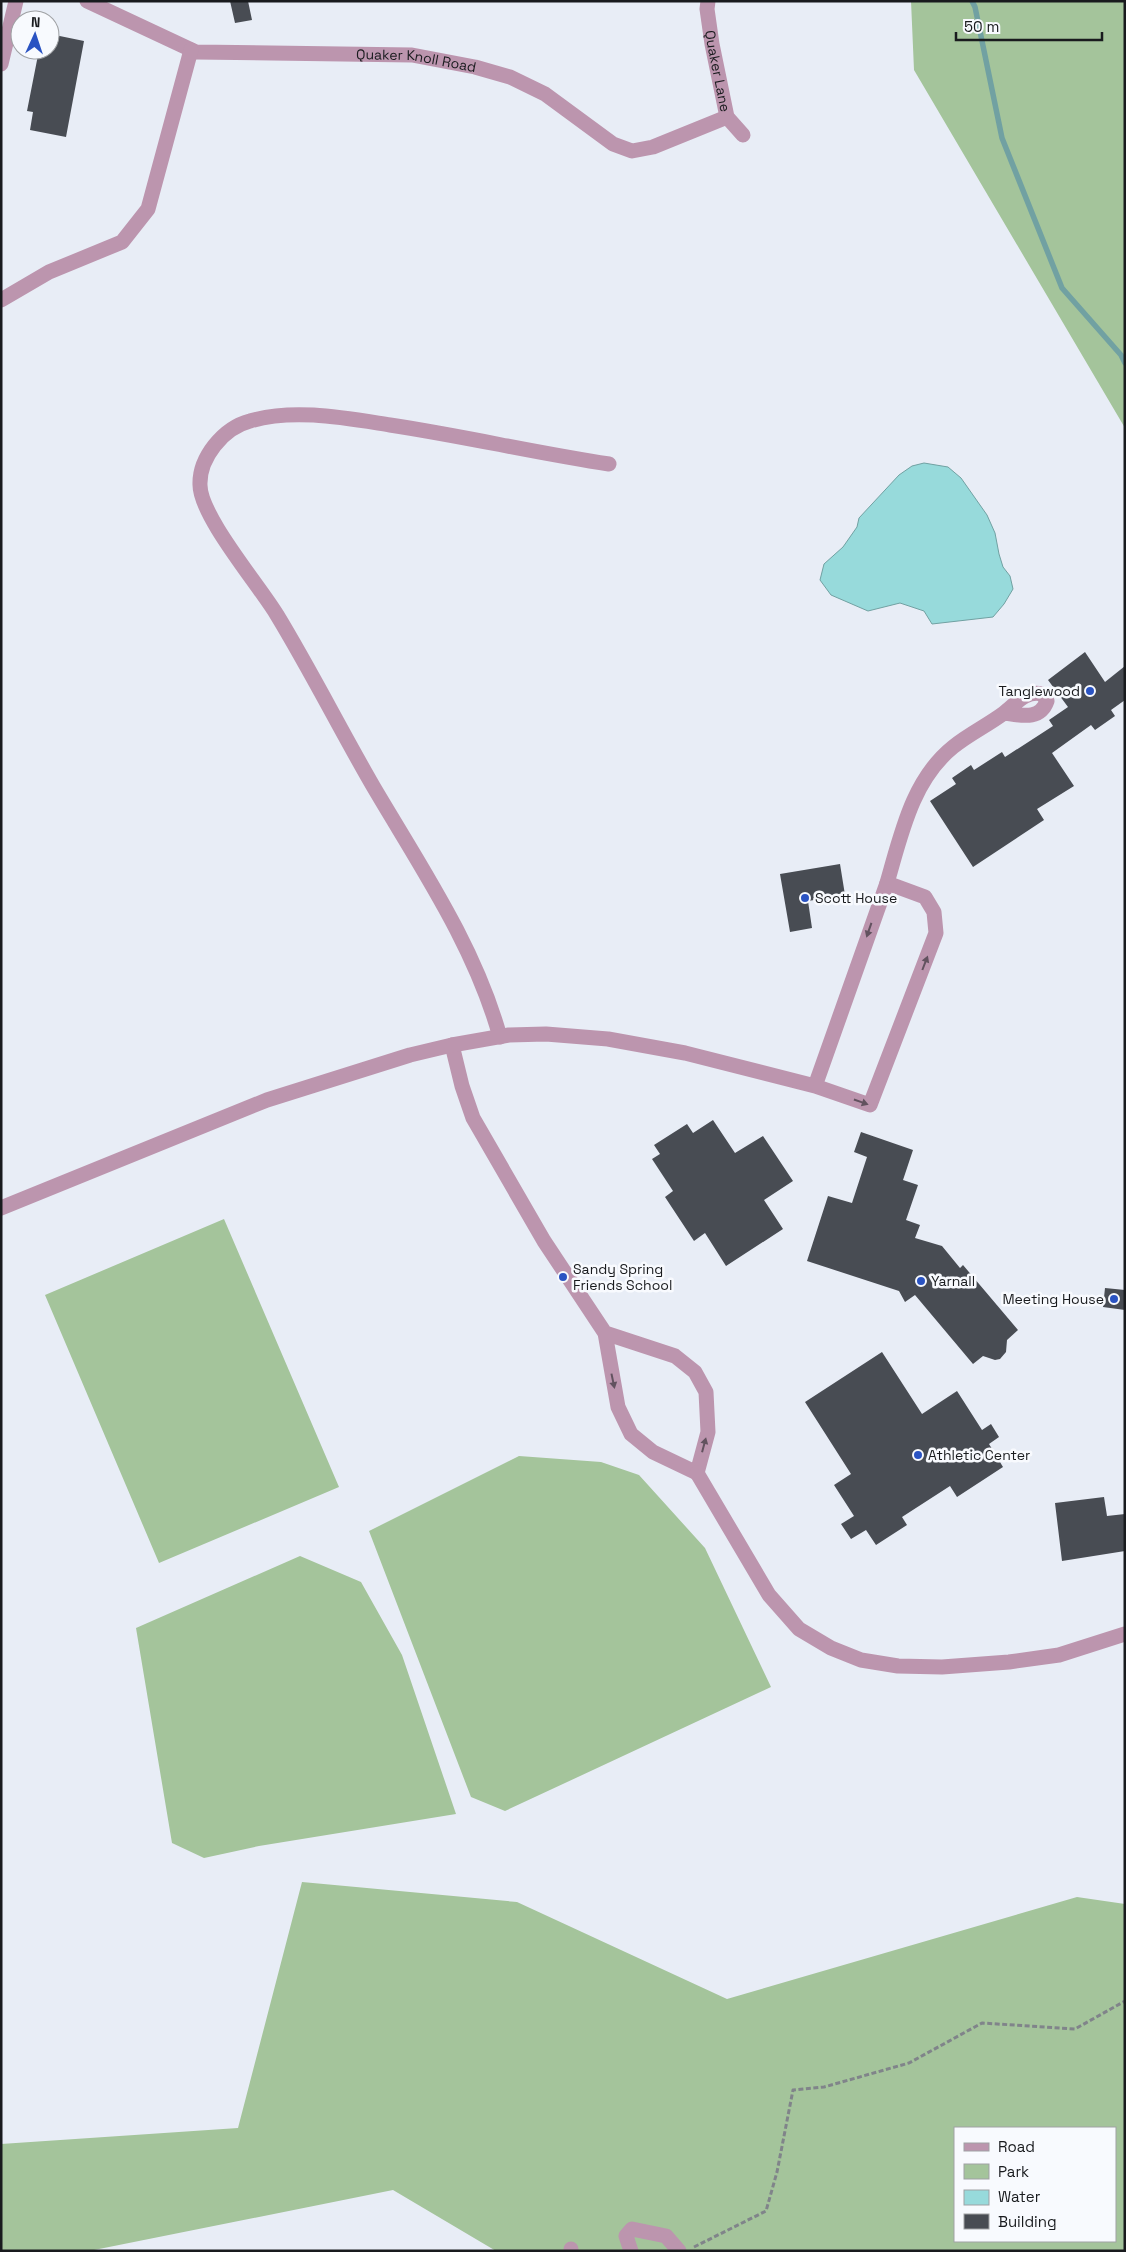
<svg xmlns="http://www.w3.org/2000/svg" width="1126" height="2252" font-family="'Space Grotesk',sans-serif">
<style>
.green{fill:#a4c49b;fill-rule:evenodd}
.water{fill:#97dadb;stroke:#71a1a2}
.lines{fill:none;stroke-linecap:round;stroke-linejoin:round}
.stream{stroke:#71a1a2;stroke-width:5.5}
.building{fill:#484c53}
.path{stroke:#80848a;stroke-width:3;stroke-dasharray:5 2.5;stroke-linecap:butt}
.minor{stroke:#bc95ae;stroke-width:15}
.oneway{fill:#62525f}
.poi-dot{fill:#2a53c2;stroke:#f8fafe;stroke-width:2}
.labels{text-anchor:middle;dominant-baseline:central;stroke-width:5;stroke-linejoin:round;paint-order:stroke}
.street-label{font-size:14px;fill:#191b1e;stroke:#f8fafe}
.poi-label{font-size:14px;fill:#191b1e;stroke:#f8fafe;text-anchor:start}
</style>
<rect width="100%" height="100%" fill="#e8edf6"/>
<path class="green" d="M 911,1 L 1125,1 L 1125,428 L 914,70 Z
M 224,1219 L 339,1487 L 159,1563 L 45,1295 Z
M 519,1456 L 601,1462 L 639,1475 L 705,1548 L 771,1687 L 505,1811 L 471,1797 L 369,1531 Z
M 300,1556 L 361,1582 L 402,1655 L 456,1814 L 259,1846 L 204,1858 L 172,1843 L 136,1628 Z
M 302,1882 L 517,1902 L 727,1999 L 1077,1897 L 1125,1904 L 1125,2251 L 496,2251 L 393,2190 L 89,2251 L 1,2251 L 1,2144 L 238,2128 ZM 955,2128 L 1115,2128 L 1115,2241 L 955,2241 Z"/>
<path class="water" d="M 924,463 L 948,467 L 961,478 L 987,515 L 995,533 L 999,554 L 1003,567 L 1010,576 L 1013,589 L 1004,604 L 993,617 L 932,624 L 924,611 L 900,603 L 868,611 L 831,595 L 820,580 L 824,564 L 843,547 L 857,527 L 859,518 L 899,475 L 912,466 Z"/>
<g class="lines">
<path class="stream" d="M 972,1 L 975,7 L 1002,138 L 1062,288 L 1121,355 L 1125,363"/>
</g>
<path class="building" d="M 230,1 L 248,1 L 252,20 L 235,23 Z
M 50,34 L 84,41 L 66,137 L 30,130 L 33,112 L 27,111 L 39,50 L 50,52 Z
M 1085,652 L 1105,682 L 1125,666 L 1125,700 L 1111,710 L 1115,716 L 1095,730 L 1091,725 L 1052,753 L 1074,786 L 1037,809 L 1044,820 L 973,867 L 930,801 L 956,784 L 952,778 L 971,765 L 974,770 L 1002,752 L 1005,757 L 1053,726 L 1049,720 L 1068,707 L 1048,680 Z
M 840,864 L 845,895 L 808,901 L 812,928 L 790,932 L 780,874 Z
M 713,1120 L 735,1153 L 763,1136 L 793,1181 L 764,1200 L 783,1229 L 726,1266 L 705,1233 L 694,1241 L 665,1197 L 673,1191 L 652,1159 L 660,1154 L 654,1145 L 687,1124 L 693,1133 Z
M 861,1132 L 913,1150 L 903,1180 L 918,1185 L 906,1220 L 920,1225 L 915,1238 L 942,1246 L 960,1268 L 963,1265 L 1018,1330 L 1007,1340 L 1006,1352 L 1000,1359 L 995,1360 L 983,1356 L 973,1364 L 915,1295 L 905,1302 L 899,1291 L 807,1261 L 828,1196 L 852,1203 L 867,1157 L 854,1152 Z
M 1105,1288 L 1125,1290 L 1125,1310 L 1103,1307 Z
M 882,1352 L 922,1414 L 957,1391 L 982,1430 L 991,1424 L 999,1437 L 989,1444 L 1003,1467 L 957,1497 L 950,1486 L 902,1517 L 907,1525 L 876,1545 L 866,1530 L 851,1539 L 841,1524 L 854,1516 L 834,1485 L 851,1474 L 805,1402 Z
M 1104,1497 L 1107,1516 L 1125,1514 L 1125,1551 L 1062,1561 L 1055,1503 Z"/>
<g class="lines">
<path class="path" d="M 694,2247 L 766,2211 L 777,2172 L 793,2090 L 824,2087 L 909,2063 L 982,2023 L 1075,2029 L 1125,2001"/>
<g class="minor">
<path id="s1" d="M 87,1 L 196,52 L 412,55 L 475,67 L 510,77 L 545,94 L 613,144 L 632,151 L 653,147 L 727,117"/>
<path id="s2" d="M 708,1 L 707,9 L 712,44 L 727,117 L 743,135"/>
<path d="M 1,64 L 16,1"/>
<path d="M 1,300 L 49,272 L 122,242 L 148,209 L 191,50"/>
<path d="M 887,883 C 901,835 912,780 953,747 C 969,734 988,725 1004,713 C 1016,704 1025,690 1042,694 L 1047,701 C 1040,721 1020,715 1004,713"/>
<path d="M 500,1037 C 475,946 420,866 373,786 C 340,729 311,671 277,615 C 259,585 200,516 200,485 C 199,458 223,428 250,421 C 294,408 345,418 390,425 C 463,436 536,453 609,464"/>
<path d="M 452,1045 L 462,1086 L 473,1118 L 544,1241 L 605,1333 L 618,1407 L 631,1434 L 653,1452 L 697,1473 L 708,1432 L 706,1392 L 695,1372 L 675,1356 L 605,1333"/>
<path d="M 1,1208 L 267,1100 L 410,1055 L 452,1045 L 509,1035 L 546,1034 L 608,1039 L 685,1053 L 815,1086 L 870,1105 L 936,933 L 934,912 L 925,897 L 887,883 L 815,1086"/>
<path d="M 697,1473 L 769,1595 L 799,1629 L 831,1648 L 861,1660 L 898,1666 L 942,1667 L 1009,1662 L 1059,1655 L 1125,1634"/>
<path d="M 571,2249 L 571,2251"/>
<path d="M 631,2251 L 626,2236 L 632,2229 L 666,2236 L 679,2251"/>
</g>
</g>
<defs><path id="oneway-solid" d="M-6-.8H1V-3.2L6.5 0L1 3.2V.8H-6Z" transform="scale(1.25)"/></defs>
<g class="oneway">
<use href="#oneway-solid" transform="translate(869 930) rotate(109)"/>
<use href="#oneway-solid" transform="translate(925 963) rotate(-69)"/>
<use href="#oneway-solid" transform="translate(861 1102) rotate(19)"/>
<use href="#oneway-solid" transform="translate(613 1381) rotate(78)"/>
<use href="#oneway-solid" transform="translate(704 1445) rotate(-75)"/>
</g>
<g class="poi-dot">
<circle cx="1090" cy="691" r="5"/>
<circle cx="805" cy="898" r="5"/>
<circle cx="563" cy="1277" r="5"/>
<circle cx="921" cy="1281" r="5"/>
<circle cx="1114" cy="1299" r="5"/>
<circle cx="918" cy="1455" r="5"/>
</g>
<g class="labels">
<g class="street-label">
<text stroke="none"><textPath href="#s1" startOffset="341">Quaker Knoll Road</textPath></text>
<text stroke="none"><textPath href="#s2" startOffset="71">Quaker Lane</textPath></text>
</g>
<g class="poi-label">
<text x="1080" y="691" text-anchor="end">Tanglewood</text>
<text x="815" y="898">Scott House</text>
<text x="573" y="1269">Sandy Spring<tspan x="573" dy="16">Friends School</tspan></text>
<text x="931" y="1281">Yarnall</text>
<text x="1104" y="1299" text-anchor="end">Meeting House</text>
<text x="928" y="1455">Athletic Center</text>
</g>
</g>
<rect width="1126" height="2252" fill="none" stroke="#191b1e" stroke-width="5"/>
<rect x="954" y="2127" width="162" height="115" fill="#f8fafe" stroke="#9fa1a4"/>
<rect x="964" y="2143" width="25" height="8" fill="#bc95ae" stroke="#9fa1a4"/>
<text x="998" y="2152" font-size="15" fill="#191b1e">Road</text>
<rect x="964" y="2164" width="25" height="15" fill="#a4c49b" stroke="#9fa1a4"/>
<text x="998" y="2177" font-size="15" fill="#191b1e">Park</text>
<rect x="964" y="2190" width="25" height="15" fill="#97dadb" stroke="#9fa1a4"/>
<text x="998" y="2202" font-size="15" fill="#191b1e">Water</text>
<rect x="964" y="2214" width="25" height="15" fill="#484c53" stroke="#9fa1a4"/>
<text x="998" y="2227" font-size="15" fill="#191b1e">Building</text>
<g transform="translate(35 35) rotate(3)"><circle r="24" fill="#f8fafe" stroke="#9fa1a4"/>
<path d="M0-4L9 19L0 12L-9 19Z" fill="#2a53c2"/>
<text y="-8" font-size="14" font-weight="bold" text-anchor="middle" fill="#191b1e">N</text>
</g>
<path d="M956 32v8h146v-8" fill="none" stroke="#191b1e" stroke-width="2.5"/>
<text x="964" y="32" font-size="15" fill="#191b1e" stroke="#f8fafe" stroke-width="4" paint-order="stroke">50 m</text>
</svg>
